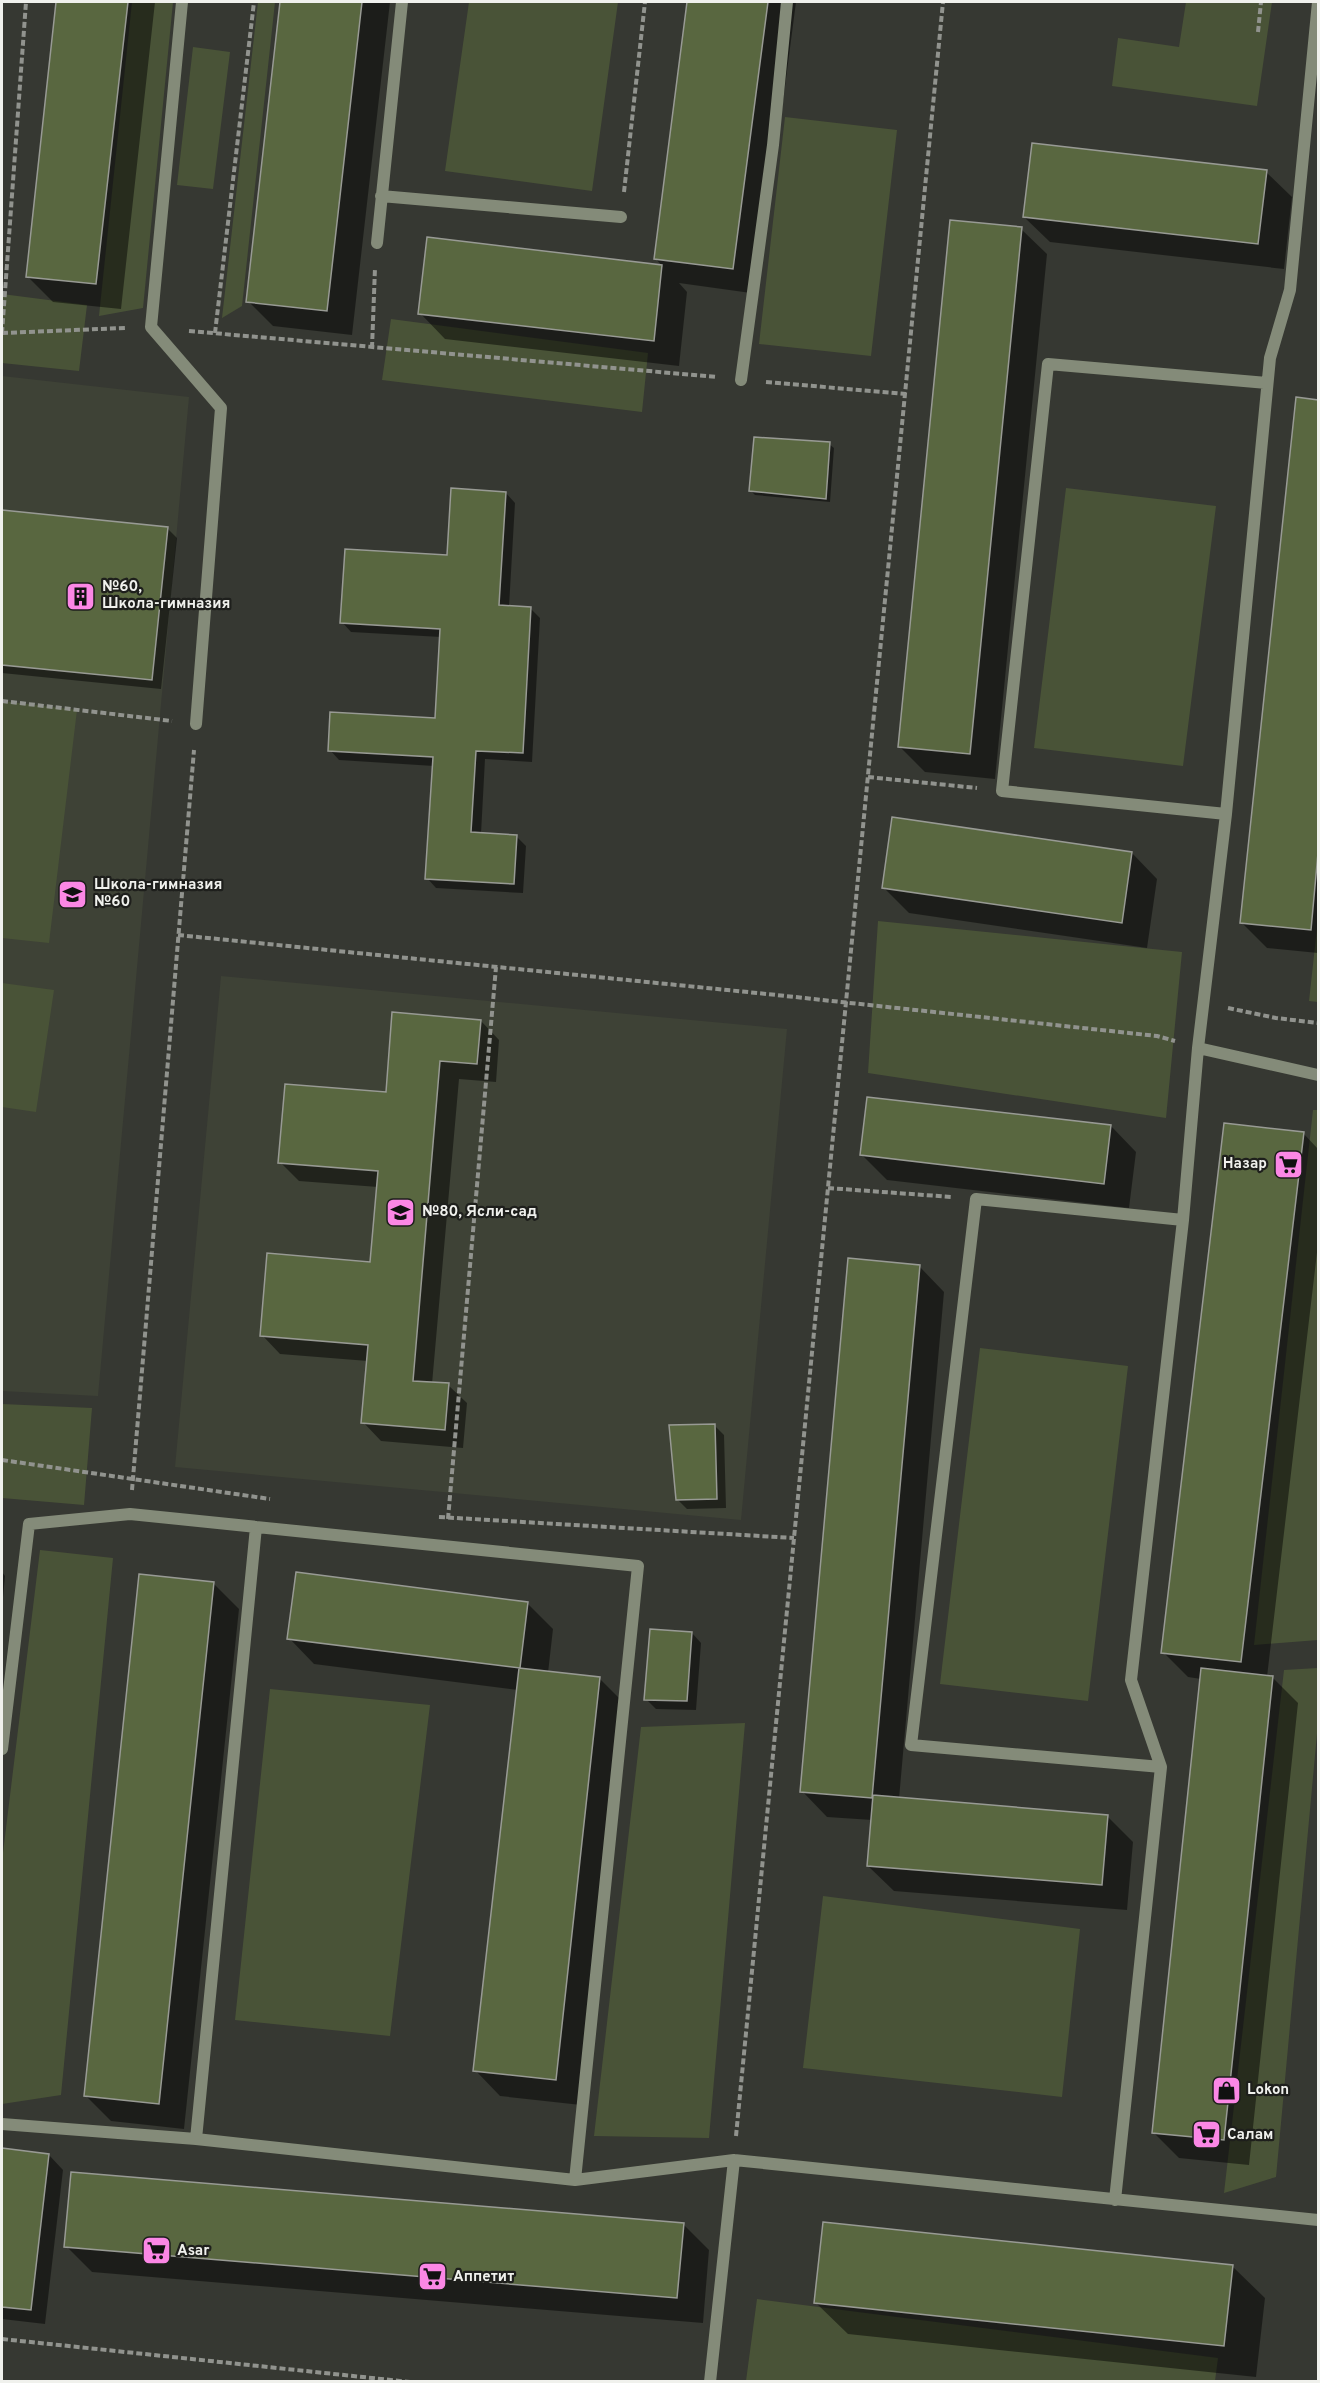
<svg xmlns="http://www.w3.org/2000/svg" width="1320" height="2383" font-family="Overpass,sans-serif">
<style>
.built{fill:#3e4236}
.green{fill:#495337}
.shadow{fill:#0007}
.building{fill:#596740;stroke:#989a94;stroke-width:1.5}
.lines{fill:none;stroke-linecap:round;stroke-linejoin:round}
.path{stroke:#91938e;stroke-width:4;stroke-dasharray:6 3;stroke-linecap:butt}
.lane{stroke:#848b79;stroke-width:12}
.labels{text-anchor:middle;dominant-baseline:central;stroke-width:4.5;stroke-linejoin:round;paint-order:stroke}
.poi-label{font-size:15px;font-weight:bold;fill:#f0f1ed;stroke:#1e1f1c;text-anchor:start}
</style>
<rect width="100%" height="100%" fill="#363832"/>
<path class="built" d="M 2,376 L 189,397 L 98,1396 L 2,1391 Z
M 221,976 L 787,1029 L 741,1520 L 175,1467 Z"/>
<path class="green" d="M 132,2 L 173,2 L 143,308 L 99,316 Z
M 258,2 L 275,2 L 242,306 L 222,318 Z
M 469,2 L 618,2 L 592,191 L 445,171 Z
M 1186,2 L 1272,2 L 1257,106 L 1112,86 L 1118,38 L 1179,47 Z
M 193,47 L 230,52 L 213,189 L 177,185 Z
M 785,117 L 897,130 L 871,356 L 759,344 Z
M 2,294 L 87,305 L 79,371 L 2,363 Z
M 391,319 L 648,353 L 642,412 L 382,380 Z
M 1066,488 L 1216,506 L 1183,766 L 1034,748 Z
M 2,701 L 77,710 L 49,943 L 2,938 Z
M 1318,919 L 1318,1002 L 1309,1001 Z
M 878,921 L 1182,952 L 1166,1118 L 868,1073 Z
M 2,983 L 54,990 L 36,1112 L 2,1107 Z
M 1313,1110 L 1318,1110 L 1318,1640 L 1254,1645 Z
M 980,1348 L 1128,1366 L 1088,1701 L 940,1684 Z
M 2,1404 L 92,1408 L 84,1505 L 2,1498 Z
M 40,1550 L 113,1558 L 61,2095 L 2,2104 L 2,1861 Z
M 1318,1668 L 1318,1723 L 1276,2177 L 1224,2193 L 1284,1670 Z
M 270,1689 L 430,1705 L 390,2036 L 235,2020 Z
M 745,1723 L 709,2138 L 594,2136 L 641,1727 Z
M 823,1896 L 1080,1929 L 1062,2097 L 803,2068 Z
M 757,2299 L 1218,2358 L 1215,2381 L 746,2381 Z"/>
<path class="shadow" d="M 58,2 L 155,2 L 121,309 L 53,302 L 27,276 Z
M 282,2 L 390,2 L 352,335 L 273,326 L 248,301 Z
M 688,2 L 796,2 L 758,294 L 679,283 L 687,292 L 679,366 L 445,339 L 420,313 L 428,239 L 663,267 L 655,258 Z
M 1266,172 L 1292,197 L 1284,269 L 1050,242 L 1024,217 Z
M 1021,229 L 1047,254 L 995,779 L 925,772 L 900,747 Z
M 1297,399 L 1318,401 L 1318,953 L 1267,948 L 1241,922 Z
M 829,444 L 834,448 L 830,502 L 755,495 L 751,491 Z
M 506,493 L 515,503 L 509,607 L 531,609 L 540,618 L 532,762 L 485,759 L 481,834 L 516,836 L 526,846 L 523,893 L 436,888 L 427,878 L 434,766 L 339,760 L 330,750 L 436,719 L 441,637 L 351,632 L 342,622 L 449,557 Z
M 2,512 L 168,529 L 177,538 L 161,689 L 2,673 Z
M 1132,853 L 1157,879 L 1147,948 L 909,913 L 884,888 Z
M 481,1021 L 499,1040 L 496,1082 L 459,1079 L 432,1384 L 448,1385 L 467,1403 L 463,1448 L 381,1441 L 363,1422 L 368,1361 L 280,1354 L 262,1335 L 371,1263 L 378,1187 L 299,1181 L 280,1162 L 387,1094 Z
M 1111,1126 L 1136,1152 L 1129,1208 L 887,1180 L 861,1154 Z
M 1303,1133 L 1318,1149 L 1318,1244 L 1267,1677 L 1272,1677 L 1298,1703 L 1249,2165 L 1179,2158 L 1153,2132 L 1201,1679 L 1188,1677 L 1163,1652 Z
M 919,1266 L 944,1292 L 899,1799 L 1107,1816 L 1133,1842 L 1127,1910 L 894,1891 L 868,1866 L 872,1820 L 827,1817 L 802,1791 Z
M 714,1425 L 724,1435 L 726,1508 L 687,1509 L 677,1499 Z
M 2,1572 L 5,1576 L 2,1608 Z
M 213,1583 L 239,1609 L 184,2129 L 111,2121 L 86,2096 Z
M 528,1604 L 553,1629 L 548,1673 L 600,1679 L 625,1704 L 581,2105 L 500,2096 L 475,2070 L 518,1690 L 314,1664 L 289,1638 Z
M 692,1633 L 701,1643 L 696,1710 L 656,1709 L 646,1699 Z
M 2,2150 L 49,2155 L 63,2170 L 45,2324 L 2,2319 Z
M 684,2225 L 709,2250 L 703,2323 L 92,2272 L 66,2246 Z
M 1233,2267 L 1265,2298 L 1256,2377 L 848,2334 L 816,2303 Z"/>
<path class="building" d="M 56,2 L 128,2 L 96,284 L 26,277 Z
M 280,2 L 362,2 L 327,311 L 246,302 Z
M 687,2 L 768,2 L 733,269 L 654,259 Z
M 1032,143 L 1267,170 L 1258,244 L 1023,217 Z
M 950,220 L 1022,227 L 970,754 L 898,747 Z
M 427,237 L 662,265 L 654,341 L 418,314 Z
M 1296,397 L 1318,400 L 1318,853 L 1311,930 L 1240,923 Z
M 754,437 L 830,442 L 826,499 L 749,491 Z
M 451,488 L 506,492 L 499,605 L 531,607 L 523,753 L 476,751 L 471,832 L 517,835 L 514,884 L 425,879 L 433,757 L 328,751 L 330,712 L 435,718 L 440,629 L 340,623 L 345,549 L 447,555 Z
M 2,510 L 168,527 L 152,680 L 2,665 Z
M 892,817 L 1132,852 L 1122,923 L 882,888 Z
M 392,1012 L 481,1020 L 477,1064 L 440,1061 L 413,1381 L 449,1383 L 445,1430 L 361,1423 L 368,1345 L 260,1336 L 267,1253 L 370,1262 L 378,1171 L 278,1163 L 285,1084 L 386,1092 Z
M 867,1097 L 1111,1125 L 1104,1184 L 860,1155 Z
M 1224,1123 L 1304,1132 L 1241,1662 L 1161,1653 Z
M 848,1258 L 920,1265 L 872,1798 L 800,1792 Z
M 715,1424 L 717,1499 L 676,1500 L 669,1425 Z
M 296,1572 L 528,1602 L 520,1668 L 287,1639 Z
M 139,1574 L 214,1582 L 159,2104 L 84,2096 Z
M 650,1629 L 692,1632 L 687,1701 L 644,1700 Z
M 519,1668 L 600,1677 L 556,2080 L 473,2071 Z
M 1201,1668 L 1273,1676 L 1224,2140 L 1152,2133 Z
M 873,1795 L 1108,1815 L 1102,1885 L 867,1866 Z
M 2,2148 L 49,2154 L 31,2310 L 2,2307 Z
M 71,2172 L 684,2223 L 677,2298 L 64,2247 Z
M 823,2222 L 1233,2265 L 1224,2346 L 814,2303 Z"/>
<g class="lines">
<path class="path" d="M 1258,32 L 1261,2
M 624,192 L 645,2
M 189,331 L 717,377
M 2,333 L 125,328
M 2,333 L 26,2
M 215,333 L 254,2
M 372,348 L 375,268
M 766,382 L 906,394
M 2,701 L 172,721
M 868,777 L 977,788
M 178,935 L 767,994 L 1157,1036 L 1175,1041
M 1228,1008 L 1276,1018 L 1318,1023
M 828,1188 L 952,1197
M 2,1460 L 270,1499
M 132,1490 L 194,750
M 439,1517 L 794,1538
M 448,1519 L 496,967
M 736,2136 L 943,2
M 2,2339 L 410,2382"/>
<path class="lane" d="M 182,2 L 151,327 L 221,408 L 196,724
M 1318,2 L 1290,290 L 1270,358 L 1226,814 L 1198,1048 L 1318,1075
M 381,196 L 621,217
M 377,243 L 402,2
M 741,380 L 773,145 L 787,2
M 1226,814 L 1002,791 L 1048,364 L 1267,383
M 2,1749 L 29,1524 L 130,1514 L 638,1566 L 575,2180 L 734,2160 L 1318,2220
M 1161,1767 L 911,1745 L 976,1199 L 1183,1220
M 2,2124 L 196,2139 L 575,2180
M 196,2139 L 256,1527
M 1115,2200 L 1161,1767 L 1131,1680 L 1183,1220 L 1198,1048
M 710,2382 L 734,2160"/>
</g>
<defs>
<symbol id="building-square" viewBox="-11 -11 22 22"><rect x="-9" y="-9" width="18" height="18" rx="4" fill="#fb87e5" stroke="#1e1f1c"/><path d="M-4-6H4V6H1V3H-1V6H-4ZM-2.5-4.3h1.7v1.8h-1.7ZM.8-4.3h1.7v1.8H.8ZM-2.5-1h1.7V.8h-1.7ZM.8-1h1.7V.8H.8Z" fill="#111"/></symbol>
<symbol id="school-square" viewBox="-11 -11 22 22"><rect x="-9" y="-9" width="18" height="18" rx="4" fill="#fb87e5" stroke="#1e1f1c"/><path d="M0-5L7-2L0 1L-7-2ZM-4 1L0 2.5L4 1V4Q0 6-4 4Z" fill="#111"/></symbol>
<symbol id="supermarket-square" viewBox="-11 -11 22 22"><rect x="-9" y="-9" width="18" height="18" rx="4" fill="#fb87e5" stroke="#1e1f1c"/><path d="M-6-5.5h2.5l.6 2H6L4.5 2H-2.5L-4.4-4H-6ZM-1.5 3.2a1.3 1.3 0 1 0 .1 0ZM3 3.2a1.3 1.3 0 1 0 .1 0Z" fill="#111"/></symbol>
<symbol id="shop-square" viewBox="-11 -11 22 22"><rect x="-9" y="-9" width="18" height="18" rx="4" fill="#fb87e5" stroke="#1e1f1c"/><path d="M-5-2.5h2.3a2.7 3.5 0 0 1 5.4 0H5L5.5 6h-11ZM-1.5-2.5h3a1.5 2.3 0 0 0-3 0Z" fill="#111"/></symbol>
</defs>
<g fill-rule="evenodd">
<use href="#building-square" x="64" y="580" width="33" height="33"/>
<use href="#school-square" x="56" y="878" width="33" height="33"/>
<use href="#supermarket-square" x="1272" y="1148" width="33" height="33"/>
<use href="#school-square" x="384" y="1196" width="33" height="33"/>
<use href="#shop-square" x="1210" y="2074" width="33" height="33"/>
<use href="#supermarket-square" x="1190" y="2118" width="33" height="33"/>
<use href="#supermarket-square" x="140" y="2234" width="33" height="33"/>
<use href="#supermarket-square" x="416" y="2260" width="33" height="33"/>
</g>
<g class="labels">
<g class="poi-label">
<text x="102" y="587">№60,<tspan x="102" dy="17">Школа-гимназия</tspan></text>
<text x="94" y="885">Школа-гимназия<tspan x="94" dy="17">№60</tspan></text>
<text x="1267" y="1164" text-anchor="end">Назар</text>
<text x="422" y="1212">№80, Ясли-сад</text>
<text x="1247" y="2090">Lokon</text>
<text x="1227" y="2135">Салам</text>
<text x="177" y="2251">Asar</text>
<text x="453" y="2277">Аппетит</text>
</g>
</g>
<rect width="1320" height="2383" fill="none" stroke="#f0f1ed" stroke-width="6"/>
</svg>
